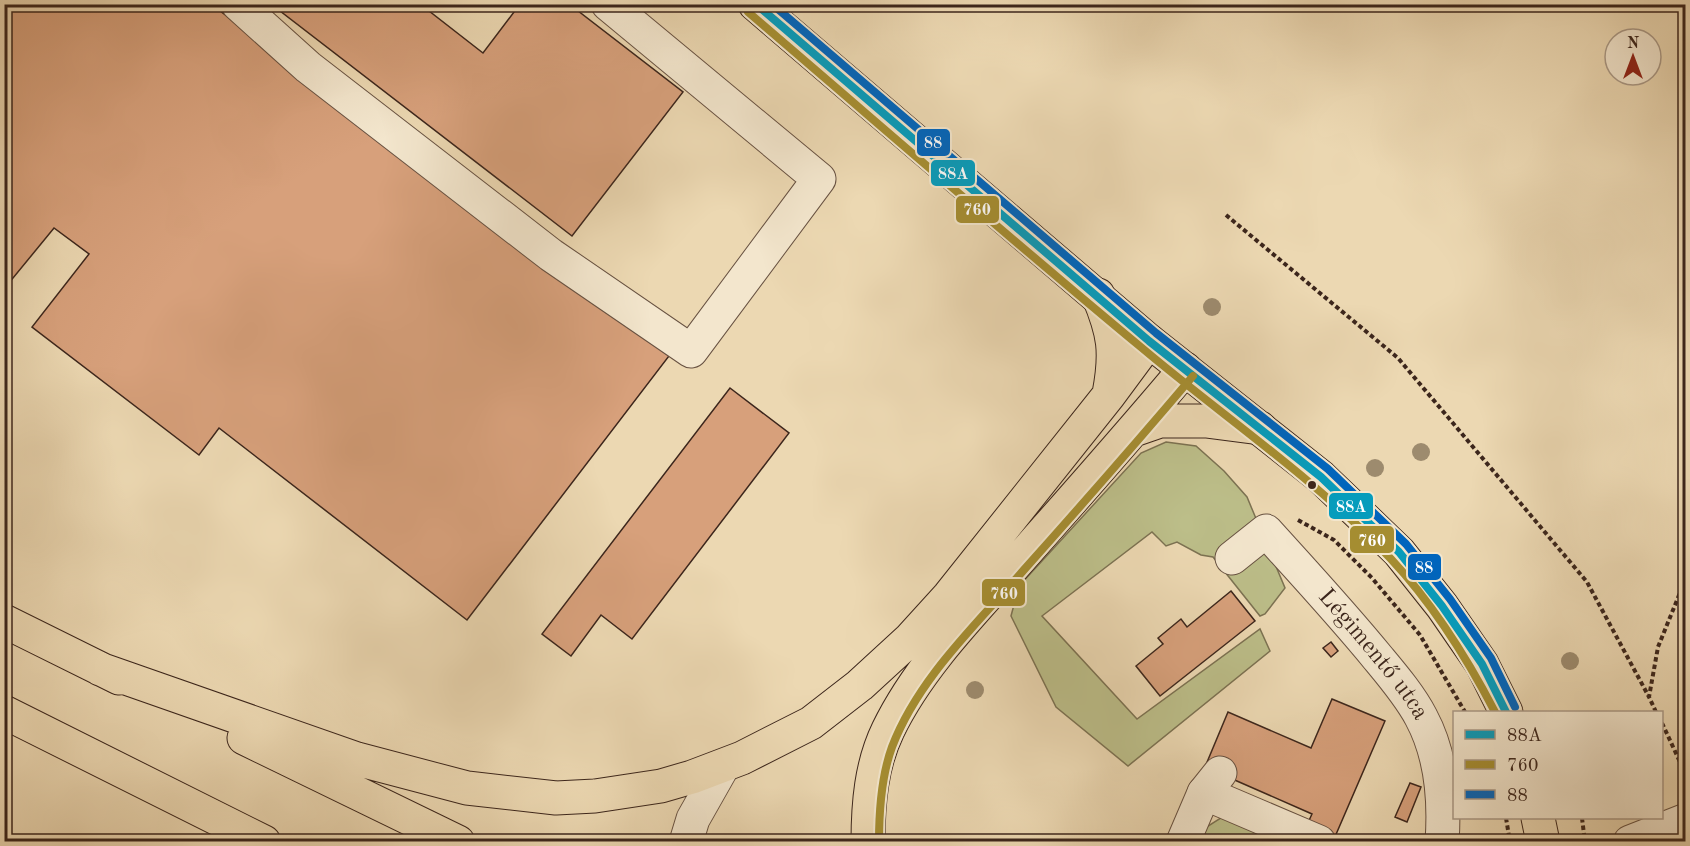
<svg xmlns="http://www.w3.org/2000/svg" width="1690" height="846" font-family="'Old Standard TT',serif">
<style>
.green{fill:#bcbe89;stroke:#7c7252;stroke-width:1.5}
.building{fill:#d7a07b;stroke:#3c261c;stroke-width:1.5}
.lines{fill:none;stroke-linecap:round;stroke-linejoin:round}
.minor-casing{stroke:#685242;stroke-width:35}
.major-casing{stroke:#3c261c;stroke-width:35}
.highway-casing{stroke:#3c261c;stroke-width:35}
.path{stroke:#3c261c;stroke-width:4;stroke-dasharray:4.5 3;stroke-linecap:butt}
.minor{stroke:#f3e6cd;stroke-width:33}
.major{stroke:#ecd8b2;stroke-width:33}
.highway{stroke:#ecd8b2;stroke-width:33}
.bus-1-casing{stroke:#f3e6cd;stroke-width:12}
.bus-2-casing{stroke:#f3e6cd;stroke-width:12}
.bus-3-casing{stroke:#f3e6cd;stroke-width:12}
.bus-1{stroke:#069cbc;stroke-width:8}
.bus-2{stroke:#a58d31;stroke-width:8}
.bus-3{stroke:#0065bd;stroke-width:8}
.tree{fill:#9d8b6e}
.bus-dot{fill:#3c261c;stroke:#f3e6cd;stroke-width:2}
.labels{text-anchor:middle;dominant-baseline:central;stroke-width:6;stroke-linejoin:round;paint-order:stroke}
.street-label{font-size:24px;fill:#3c261c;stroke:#f3e6cd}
.line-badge{stroke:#f3e6cd;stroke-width:2}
.badge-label{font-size:16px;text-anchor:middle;font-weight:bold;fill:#fff}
</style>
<rect width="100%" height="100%" fill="#ecd8b2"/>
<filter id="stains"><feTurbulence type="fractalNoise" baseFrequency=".00333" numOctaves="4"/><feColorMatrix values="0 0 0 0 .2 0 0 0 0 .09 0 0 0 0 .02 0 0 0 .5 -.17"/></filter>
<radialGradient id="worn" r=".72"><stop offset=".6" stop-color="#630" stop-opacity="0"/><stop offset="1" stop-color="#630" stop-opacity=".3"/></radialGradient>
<path class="green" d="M 1166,442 L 1196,446 L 1224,471 L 1247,497 L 1285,588 L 1265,614 L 1260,616 L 1213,557 L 1201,555 L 1177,542 L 1166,546 L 1152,532 L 1042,616 L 1137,719 L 1260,629 L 1270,651 L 1128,766 L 1056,707 L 1011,616 L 1019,586 L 1141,453 Z
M 1227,814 L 1263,830 L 1257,841 L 1194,842 L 1197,833 Z"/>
<path class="building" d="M 17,4 L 211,4 L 669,356 L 467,620 L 219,428 L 199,455 L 32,327 L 89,254 L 54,228 L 4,289 L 4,20 Z
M 271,4 L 420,4 L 483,53 L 520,4 L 569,4 L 683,92 L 572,236 Z
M 730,388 L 789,433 L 632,639 L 601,615 L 571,656 L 542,634 Z
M 1231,591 L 1255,621 L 1160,696 L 1136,666 L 1163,644 L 1158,638 L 1181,619 L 1187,627 Z
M 1331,642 L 1338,651 L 1331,657 L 1323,648 Z
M 1332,699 L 1385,721 L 1334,839 L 1306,827 L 1312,814 L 1205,767 L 1228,712 L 1311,748 Z
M 1410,783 L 1421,787 L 1407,822 L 1395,817 Z"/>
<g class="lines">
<defs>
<g id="minor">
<path d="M 238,4 L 308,67 L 551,255 L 691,351 L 819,179 L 608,4"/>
<path id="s1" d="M 1232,558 L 1266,531 C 1304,573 1342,614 1378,658 C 1393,676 1410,696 1421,717 C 1441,754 1445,800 1442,842"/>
<path d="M 1204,793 L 1319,842"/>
<path d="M 686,842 L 693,819 L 723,766"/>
<path d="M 1183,842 L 1204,793 L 1220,773"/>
<path d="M 1630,842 L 1686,820"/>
</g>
<path id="major" d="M 755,4 L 1149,341 L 1321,477 L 1399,552 L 1442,606 L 1482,664 L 1506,712
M 1538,818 L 1543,842"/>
<path id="highway" d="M 1098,295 C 1114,333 1117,352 1109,394
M 1134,430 L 1160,421 L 1206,421 L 1260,428
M 4,621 L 119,678
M 100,669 L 357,759 L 467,788 L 556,798 L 595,796 L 661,786 L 692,777 L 742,758 L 811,723 L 860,685 L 909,640 L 949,596 L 1109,395 L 1149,341
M 4,712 L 264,842
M 244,738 L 458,842
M 868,842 C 868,804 871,765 888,730 C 917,670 967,618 1012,568 C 1070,502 1128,437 1185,369"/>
</defs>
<use href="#minor" class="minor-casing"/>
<use href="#major" class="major-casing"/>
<use href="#highway" class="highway-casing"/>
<path class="path" d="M 1226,215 L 1398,358 L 1587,582 L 1649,697
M 1298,520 L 1334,540 L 1372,578 L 1420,635 L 1465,712
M 1656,712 L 1649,697 L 1658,647 L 1686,578
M 1662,723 L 1686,775
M 1506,818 L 1510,842
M 1582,818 L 1585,842"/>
<use href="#minor" class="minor"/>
<use href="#major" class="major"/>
<use href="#highway" class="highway"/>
<defs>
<path id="bus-1" d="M 756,4 L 1149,341 L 1321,477 L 1399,552 L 1442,606 L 1482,664 L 1506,712"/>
<path id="bus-2" d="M 748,12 C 879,124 1009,238 1142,348 C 1225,418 1316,479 1391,559 C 1433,604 1467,658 1495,712
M 879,842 C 879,810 881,777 892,747 C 918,679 975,626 1022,572 C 1080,507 1137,442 1193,376"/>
<path id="bus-3" d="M 772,4 L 1156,333 L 1328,469 L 1406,544 L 1450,599 L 1491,658 L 1515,707"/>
</defs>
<use href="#bus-1" class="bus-1-casing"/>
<use href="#bus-2" class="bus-2-casing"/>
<use href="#bus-3" class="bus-3-casing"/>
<use href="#bus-1" class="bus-1"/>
<use href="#bus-2" class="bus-2"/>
<use href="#bus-3" class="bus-3"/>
</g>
<g class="tree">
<circle cx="1212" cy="307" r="9"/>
<circle cx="1421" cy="452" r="9"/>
<circle cx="1375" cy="468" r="9"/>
<circle cx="1570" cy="661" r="9"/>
<circle cx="975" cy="690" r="9"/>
</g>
<circle class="bus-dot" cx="1312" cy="485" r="5"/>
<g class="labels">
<g class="street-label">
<text stroke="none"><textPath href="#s1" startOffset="207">Légimentő utca</textPath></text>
</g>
</g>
<g class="line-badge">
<rect x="916" y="128" width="35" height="29" rx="6" fill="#0065bd"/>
<rect x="930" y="159" width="46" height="28" rx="6" fill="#069cbc"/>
<rect x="955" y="195" width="45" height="29" rx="6" fill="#a58d31"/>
<rect x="1328" y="492" width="46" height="28" rx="6" fill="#069cbc"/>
<rect x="1349" y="525" width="46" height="29" rx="6" fill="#a58d31"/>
<rect x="1407" y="553" width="35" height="28" rx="6" fill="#0065bd"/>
<rect x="981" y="578" width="45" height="29" rx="6" fill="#a58d31"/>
</g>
<g class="badge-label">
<text x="933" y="148">88</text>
<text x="953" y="179">88A</text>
<text x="977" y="215">760</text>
<text x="1351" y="512">88A</text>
<text x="1372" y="546">760</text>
<text x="1424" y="573">88</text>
<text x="1004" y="599">760</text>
</g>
<rect width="1690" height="846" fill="none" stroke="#ecd8b2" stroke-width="24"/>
<rect x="6" y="6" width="1678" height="834" fill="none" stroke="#3c261c" stroke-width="3"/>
<rect x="12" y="12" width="1666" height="822" fill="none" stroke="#3c261c" stroke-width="1.5"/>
<rect x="1453" y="711" width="210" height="108" fill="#f3e6cd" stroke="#aa9986" stroke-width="1.5"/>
<rect x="1465" y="730" width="30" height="9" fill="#069cbc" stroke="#aa9986" stroke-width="1.5"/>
<text x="1507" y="741" font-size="18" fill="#3c261c">88A</text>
<rect x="1465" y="760" width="30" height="9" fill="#a58d31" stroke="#aa9986" stroke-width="1.5"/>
<text x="1507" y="771" font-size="18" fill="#3c261c">760</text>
<rect x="1465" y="790" width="30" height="9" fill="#0065bd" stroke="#aa9986" stroke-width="1.5"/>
<text x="1507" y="801" font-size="18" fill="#3c261c">88</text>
<g transform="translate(1633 57)"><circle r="28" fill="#f3e6cd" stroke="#aa9986" stroke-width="1.5"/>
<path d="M0-4.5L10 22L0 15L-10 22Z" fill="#8f2418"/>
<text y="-9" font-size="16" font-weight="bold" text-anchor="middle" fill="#3c261c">N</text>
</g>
<rect width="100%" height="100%" filter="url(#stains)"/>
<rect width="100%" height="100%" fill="url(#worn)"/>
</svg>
